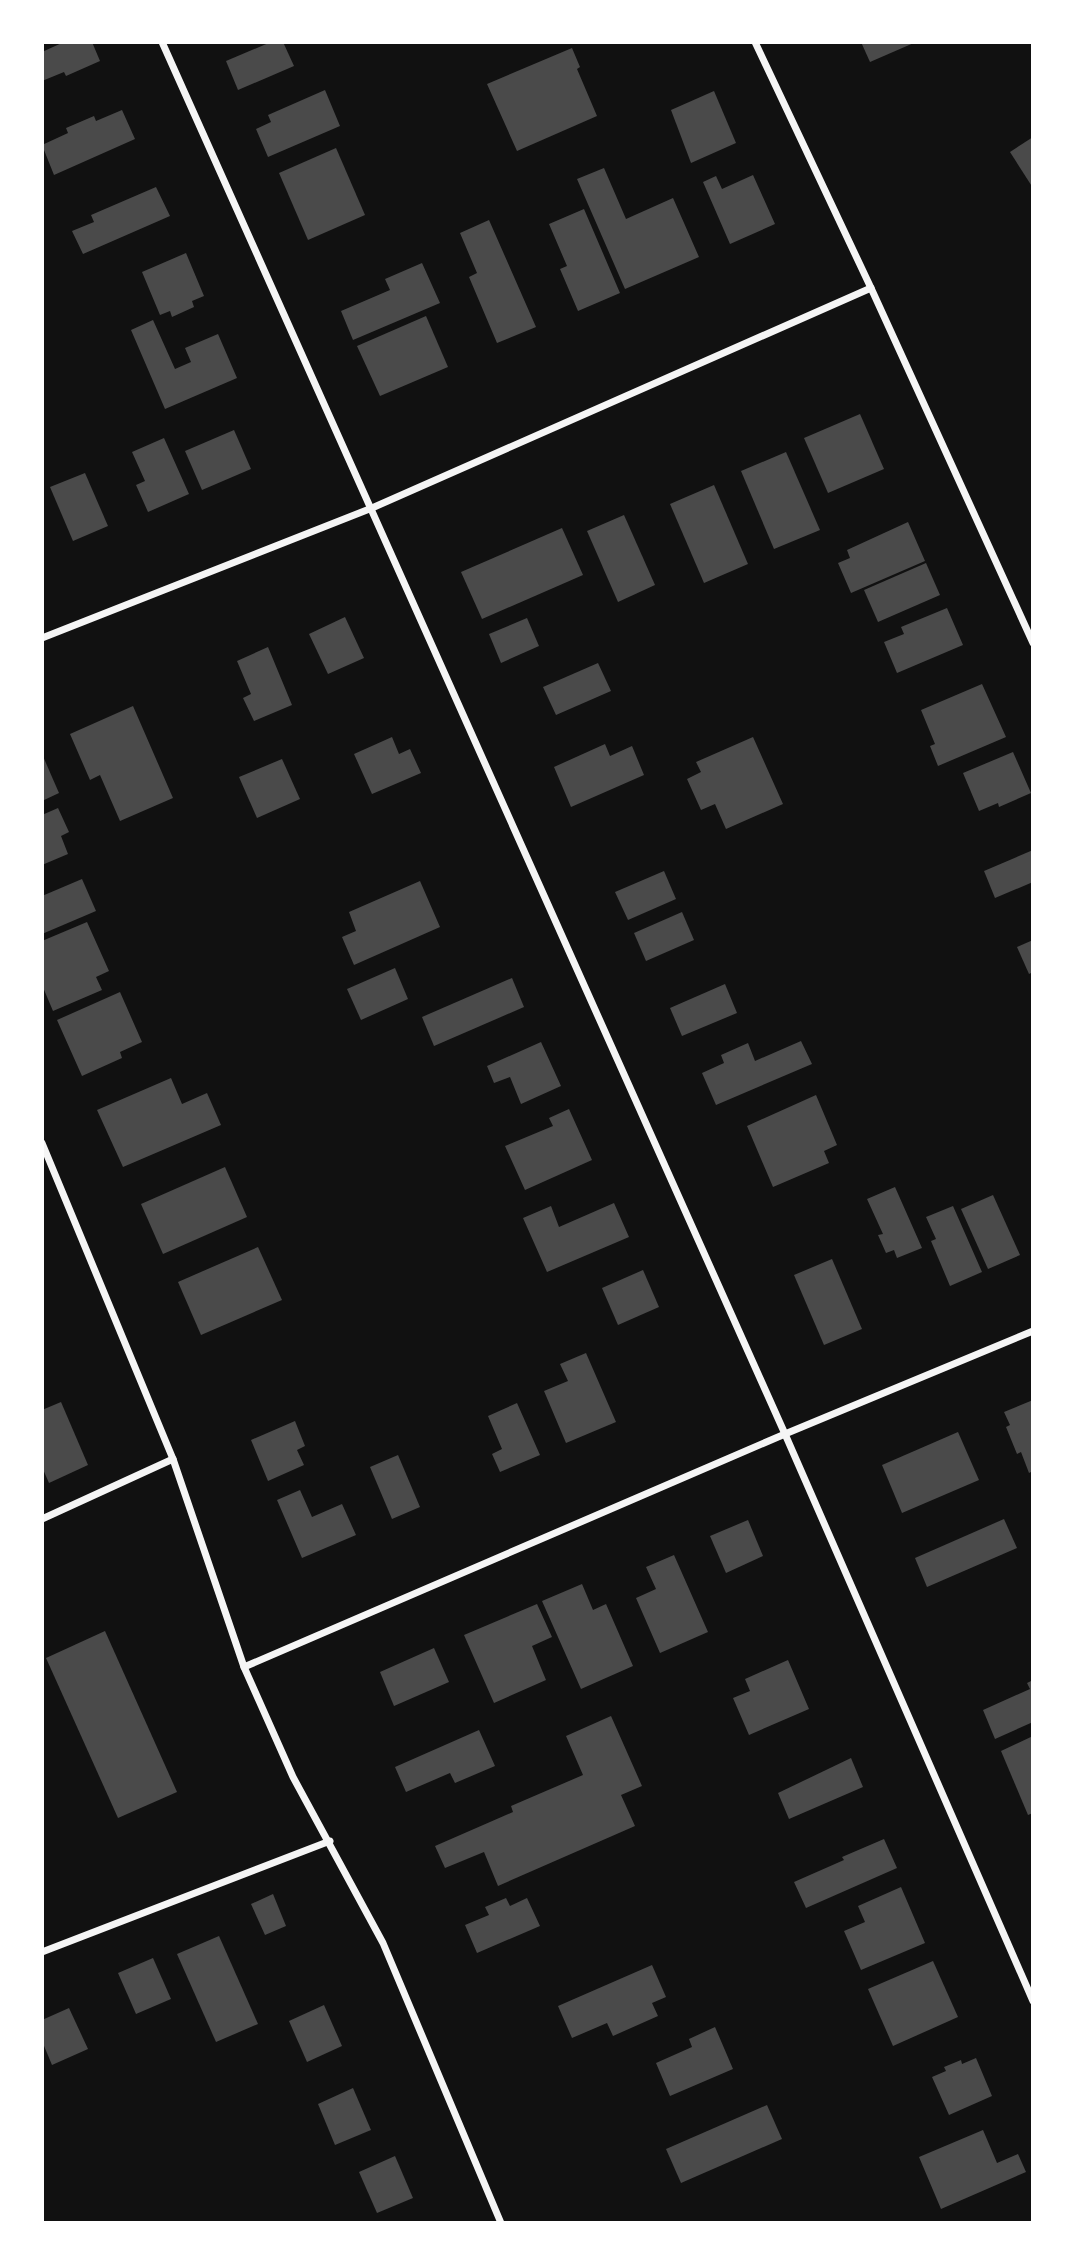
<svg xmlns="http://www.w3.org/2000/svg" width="1075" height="2265" font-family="'Playfair Display',serif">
	<rect width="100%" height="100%" fill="#111"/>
	<g fill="#4a4a4a">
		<polygon points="64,42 92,42 100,61 66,76 64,72 42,81 42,52"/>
		<polygon points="271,42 283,42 294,66 238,90 226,61"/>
		<polygon points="861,42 916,42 870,62"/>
		<polygon points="572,48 580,67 577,69 597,116 517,151 487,84"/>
		<polygon points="325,90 340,126 268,157 256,129 271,122 268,115"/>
		<polygon points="714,91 736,143 691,163 671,110"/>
		<polygon points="122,110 135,139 54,175 42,145 68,133 66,128 94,116 96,121"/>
		<polygon points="1033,137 1033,188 1010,152"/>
		<polygon points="336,148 365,215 308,240 279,173"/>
		<polygon points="604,168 626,219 673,198 699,257 625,289 577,179"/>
		<polygon points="753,175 775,224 730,244 703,182 716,176 722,189"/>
		<polygon points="156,187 170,216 83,254 72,231 94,222 91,215"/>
		<polygon points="584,209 620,293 578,311 560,269 567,266 549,224"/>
		<polygon points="489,220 536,327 497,343 469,277 477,273 460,233"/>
		<polygon points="186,253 204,296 192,301 194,307 172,317 170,311 160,315 142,272"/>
		<polygon points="422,263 440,303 353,340 341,311 390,290 385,279"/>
		<polygon points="426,316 448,367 380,396 357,346"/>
		<polygon points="153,320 175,369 191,362 185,348 218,334 237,378 165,409 131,330"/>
		<polygon points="860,414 884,469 828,493 804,438"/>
		<polygon points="234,430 251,469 202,490 185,451"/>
		<polygon points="164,438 189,494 148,512 136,485 145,481 132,452"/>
		<polygon points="786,452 820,530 774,549 741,471"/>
		<polygon points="85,473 108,526 73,541 50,487"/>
		<polygon points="714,485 748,564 704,583 670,504"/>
		<polygon points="624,515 655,585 618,602 587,531"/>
		<polygon points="908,522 925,561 851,593 838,563 850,558 847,550"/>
		<polygon points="562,528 583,575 482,619 461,572"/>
		<polygon points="926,563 940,595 878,622 864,590"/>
		<polygon points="947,608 963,645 897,673 884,642 904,634 901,627"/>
		<polygon points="345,617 364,658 328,674 309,634"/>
		<polygon points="527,618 539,646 501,663 489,634"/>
		<polygon points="268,647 292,705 254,721 243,698 251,694 237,661"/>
		<polygon points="598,663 611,691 556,715 543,687"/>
		<polygon points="982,684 1006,737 938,766 930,746 935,744 921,710"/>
		<polygon points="133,706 173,798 120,821 100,775 90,780 70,734"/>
		<polygon points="392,737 399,754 410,749 421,773 372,794 354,754"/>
		<polygon points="753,737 783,804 726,829 715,804 701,810 687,779 701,772 696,762"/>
		<polygon points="605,744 610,756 632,746 644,775 571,807 554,767"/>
		<polygon points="1013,752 1031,793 999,807 998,803 979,811 963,773"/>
		<polygon points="42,754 59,793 42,801"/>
		<polygon points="282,759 300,799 257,818 239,777"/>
		<polygon points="58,808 69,832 61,836 68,854 42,865 42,815"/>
		<polygon points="1033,850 1033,882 995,898 984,871"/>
		<polygon points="664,871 676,899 628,920 615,892"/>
		<polygon points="82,879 96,911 42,934 42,896"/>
		<polygon points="420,881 440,927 354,965 342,937 356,931 349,912"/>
		<polygon points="682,912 694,940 646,961 634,933"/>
		<polygon points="87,922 109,971 96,977 102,990 53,1011 42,985 42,941"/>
		<polygon points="1033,940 1033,972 1029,974 1017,947"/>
		<polygon points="395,968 408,999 361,1020 347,989"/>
		<polygon points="512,978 524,1007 434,1046 422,1017"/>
		<polygon points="725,984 737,1013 682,1036 670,1008"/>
		<polygon points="120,992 142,1042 120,1052 122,1058 82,1076 57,1020"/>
		<polygon points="801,1041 812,1064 716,1105 702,1073 724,1063 721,1055 748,1043 755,1061"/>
		<polygon points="541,1042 561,1086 521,1104 510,1077 494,1083 487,1066"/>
		<polygon points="171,1078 182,1104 207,1093 221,1125 123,1167 97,1110"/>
		<polygon points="816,1095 837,1145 824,1151 829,1163 773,1187 747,1126"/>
		<polygon points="569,1109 592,1160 525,1190 505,1146 553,1126 549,1118"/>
		<polygon points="225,1167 247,1217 163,1254 141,1204"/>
		<polygon points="895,1187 922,1248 897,1258 894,1250 886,1253 878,1235 883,1234 867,1199"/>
		<polygon points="993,1195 1020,1255 988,1269 961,1209"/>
		<polygon points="614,1203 629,1237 547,1272 523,1218 551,1206 559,1227"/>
		<polygon points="953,1206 982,1272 950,1286 931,1241 936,1239 926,1217"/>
		<polygon points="258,1247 282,1300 201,1335 178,1282"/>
		<polygon points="832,1259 862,1329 824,1345 794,1275"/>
		<polygon points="643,1270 659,1307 618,1325 602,1288"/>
		<polygon points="586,1353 616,1422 566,1443 544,1391 568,1381 560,1364"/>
		<polygon points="1033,1400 1033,1471 1029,1473 1021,1452 1017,1454 1006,1427 1010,1425 1004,1412"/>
		<polygon points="61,1402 88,1465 49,1483 42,1467 42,1410"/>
		<polygon points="517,1403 540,1455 500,1472 492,1454 502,1449 488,1416"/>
		<polygon points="295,1421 305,1446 297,1450 304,1465 268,1481 251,1440"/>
		<polygon points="958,1432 979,1480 902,1513 882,1465"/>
		<polygon points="398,1455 420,1507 392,1519 370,1467"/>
		<polygon points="300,1490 312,1517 342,1504 356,1535 302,1558 277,1500"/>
		<polygon points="1004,1519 1017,1548 927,1587 915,1558"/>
		<polygon points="748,1520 763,1556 726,1573 710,1536"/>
		<polygon points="674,1555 708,1632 660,1653 636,1598 656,1589 646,1567"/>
		<polygon points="582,1584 593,1610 606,1604 633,1666 581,1689 542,1601"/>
		<polygon points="537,1604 552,1637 532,1646 546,1680 494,1703 464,1635"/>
		<polygon points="105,1631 177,1792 118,1818 46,1658"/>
		<polygon points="434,1648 449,1682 394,1706 380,1672"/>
		<polygon points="788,1660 809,1709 749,1735 733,1698 750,1691 745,1679"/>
		<polygon points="1033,1680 1033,1722 995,1739 983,1710 1030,1689 1027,1683"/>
		<polygon points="611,1716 642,1786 621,1795 635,1826 498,1886 484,1852 445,1868 435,1846 513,1812 511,1806 583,1775 566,1736"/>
		<polygon points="479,1730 495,1766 455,1783 450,1773 406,1792 395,1767"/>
		<polygon points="1033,1736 1033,1813 1028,1815 1001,1751"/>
		<polygon points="851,1758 863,1787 789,1819 778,1793"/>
		<polygon points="884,1839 897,1868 806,1908 794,1882 844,1860 842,1857"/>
		<polygon points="901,1887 925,1943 861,1970 844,1931 865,1922 858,1906"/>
		<polygon points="273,1894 286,1926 265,1935 251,1904"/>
		<polygon points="506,1898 510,1906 527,1898 540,1926 477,1953 465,1925 489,1915 485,1907"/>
		<polygon points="219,1936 258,2024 216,2042 177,1954"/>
		<polygon points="153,1958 171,1999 136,2014 118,1973"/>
		<polygon points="933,1961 958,2017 893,2046 868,1989"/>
		<polygon points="652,1965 666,1997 652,2003 658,2016 613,2036 607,2023 572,2038 558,2006"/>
		<polygon points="324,2005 342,2046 307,2062 289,2021"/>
		<polygon points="69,2008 88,2049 52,2065 42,2041 42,2020"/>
		<polygon points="715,2027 733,2069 670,2096 656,2063 692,2047 689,2039"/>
		<polygon points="976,2058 992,2096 949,2115 932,2077 946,2071 944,2067 961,2060 962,2064"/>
		<polygon points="353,2088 371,2130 335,2145 318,2104"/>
		<polygon points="767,2105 782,2139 681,2183 666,2149"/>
		<polygon points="983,2130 997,2163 1018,2154 1026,2172 941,2209 919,2157"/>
		<polygon points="395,2156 413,2198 377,2213 359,2172"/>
	</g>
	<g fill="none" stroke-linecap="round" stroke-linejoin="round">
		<g stroke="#f5f5f5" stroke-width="7">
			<polyline points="162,42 785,1434 1033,2001"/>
			<polyline points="755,42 871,288 1033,643"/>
			<polyline points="42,638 372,508 871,288"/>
			<polyline points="42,1143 173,1459 244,1667 293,1777 383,1943 501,2223"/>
			<polyline points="42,1519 173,1459"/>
			<polyline points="244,1667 785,1434 1033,1331"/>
			<polyline points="42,1952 330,1841"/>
		</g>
	</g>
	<rect width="1075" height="2265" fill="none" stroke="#ffffff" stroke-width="88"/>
</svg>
